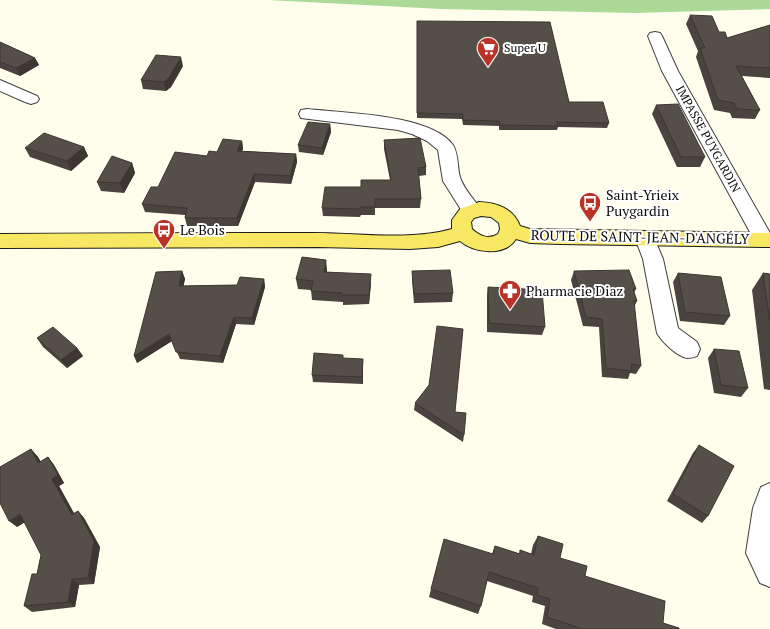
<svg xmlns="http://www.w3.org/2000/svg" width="770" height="629" font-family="'PT Serif',serif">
	<rect width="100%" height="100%" fill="#fffeec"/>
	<polygon fill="#abd996" points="268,0 770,0 770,9 635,13 442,9"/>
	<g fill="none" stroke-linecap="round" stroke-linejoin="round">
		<g stroke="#3f3f3f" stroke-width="2">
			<g id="minor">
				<polygon points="655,32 660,33 662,36 678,71 770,233 770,245 764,247 757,245 662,71 648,36 650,33"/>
				<polygon points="0,80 37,96 39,99 37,102 31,104 25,102 0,91"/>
				<path d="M307,109C342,113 431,114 453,145C459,155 457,167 460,177C464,190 475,200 482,211L479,216L472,218L465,216L443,181L438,150L427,141L412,134L398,130L301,118L299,114L301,110Z"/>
				<path d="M645,231L652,233L663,259L678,328L697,342L700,349L697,356C694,357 691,358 687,358C677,356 662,342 657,333L643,259L635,238L638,233Z"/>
				<polygon points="770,483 770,587 760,583 746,553 753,508 761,487"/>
			</g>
		</g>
		<g stroke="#1d1d1d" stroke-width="2">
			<path id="major" d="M479,202C497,203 513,208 520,226L530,229L770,233V247L559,244L530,243L516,239C505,257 474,253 460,241L438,247L410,249L317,247L0,248V234C104,233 209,233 313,233C358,233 409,241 452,229V220L460,209ZM481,216L491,217L499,223L500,229L498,234C488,240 480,236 472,229L471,222L474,218Z"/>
		</g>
		<use href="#minor" fill="#fff" fill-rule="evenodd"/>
		<use href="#major" fill="#f7e763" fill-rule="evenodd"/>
	</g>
	<g fill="#49443f">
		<polygon points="690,15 719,32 727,38 770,25 770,78 742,76 760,110 755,119 732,118 730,113 714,110 696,57 698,51 686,24"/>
		<polygon points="417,21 609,123 607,128 558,127 557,130 499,130 499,126 463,125 462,119 417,118"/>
		<polygon points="0,42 35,58 39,65 20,76 0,68"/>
		<polygon points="183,66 171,87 166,91 143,89 141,80"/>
		<polygon points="656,105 705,157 700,167 677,167 652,114"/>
		<polygon points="330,124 331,132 323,155 299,152 298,145"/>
		<polygon points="384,140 426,167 426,175 419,176 421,199 420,208 375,208 375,215 361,215 360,217 323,216 322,208 390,180 384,149"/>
		<polygon points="242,141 243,149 242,151 296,154 297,162 291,184 255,182 238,226 187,226 185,218 185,215 145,212 142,204 158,187 207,156"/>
		<polygon points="84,147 88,156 71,171 30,157 25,148"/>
		<polygon points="132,163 135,173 124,193 101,191 97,182"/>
		<polygon points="327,269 327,272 371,283 369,304 343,305 343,302 312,300 311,290 298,289 296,279"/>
		<polygon points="182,271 185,279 183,286 237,285 264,279 265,287 254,325 236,324 223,363 180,359 172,341 137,363"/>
		<polygon points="412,271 453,293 452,302 414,303 412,280"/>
		<polygon points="574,271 636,289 634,293 637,301 634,307 641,366 636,374 630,373 628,379 602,377 599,327 583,326 571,280"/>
		<polygon points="678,273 730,316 724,325 680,321 673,282"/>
		<polygon points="763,273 770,274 770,390 764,389 752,290"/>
		<polygon points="488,287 545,327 542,335 487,332 487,295"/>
		<polygon points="37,338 77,348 83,356 67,368 43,347"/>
		<polygon points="714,349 748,388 741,397 714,393 708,358"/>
		<polygon points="343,358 363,366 363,384 313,382 312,375"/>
		<polygon points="415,403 455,412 464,435 463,442 414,410"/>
		<polygon points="699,445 708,516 702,523 667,501 693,453"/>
		<polygon points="31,449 38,457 41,462 48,457 54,465 64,483 59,486 74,513 78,511 84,518 100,547 94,584 79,585 75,607 32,612 24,606 37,574 41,555 25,522 17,527"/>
		<polygon points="538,536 560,558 585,576 663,623 679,629 556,629 542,624 545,606 532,602 533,596 487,581 481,606 478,614 429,597 431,589 492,554 495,546 519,554 520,550 531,554 533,545"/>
	</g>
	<g fill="#3c3733">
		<polygon points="181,57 183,66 171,87 166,91 164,82"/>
		<polygon points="35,58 39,65 20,76 16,68"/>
		<polygon points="330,124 331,132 323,155 322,148"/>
		<polygon points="242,141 243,149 239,158 237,151"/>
		<polygon points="84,147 88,156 71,171 67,161"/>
		<polygon points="296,154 297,162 291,184 290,176"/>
		<polygon points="132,163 135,173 124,193 120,183"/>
		<polygon points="254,174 255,182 238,226 237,218"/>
		<polygon points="326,260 327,269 325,281 324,272"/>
		<polygon points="182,271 185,279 182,294 179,286"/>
		<polygon points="371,274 371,283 369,304 369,295"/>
		<polygon points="264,279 265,287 254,325 252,318"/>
		<polygon points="234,317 236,324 223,363 220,356"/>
		<polygon points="169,334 172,341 137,363 134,356"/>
		<polygon points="77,348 83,356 67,368 61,360"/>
		<polygon points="363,359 363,384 362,377"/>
		<polygon points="31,449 38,457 45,470 38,463"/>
		<polygon points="48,457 54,465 64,483 59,486 78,521 72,515 52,479"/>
		<polygon points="78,511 84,518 100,547 94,584 88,578"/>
		<polygon points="20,514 28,520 17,527 9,521"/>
		<polygon points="72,579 79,585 75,607 68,602"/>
	</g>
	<g fill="#554f49" stroke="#3c3733">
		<polygon points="690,15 712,16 719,32 725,32 727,38 770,25 770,68 736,66 760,110 737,109 734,103 718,100 700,48 705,48"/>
		<polygon points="417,21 550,22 569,102 603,102 609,123 557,122 558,126 500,125 499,121 463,120 463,114 417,113"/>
		<polygon points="0,42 35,58 16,68 0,62"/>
		<polygon points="156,55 181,57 169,78 164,82 141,80"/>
		<polygon points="678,104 705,157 681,157 656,105"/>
		<polygon points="308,122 330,124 322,148 298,145"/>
		<polygon points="44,133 84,147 67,161 25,148"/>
		<polygon points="420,138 426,167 418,168 421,199 375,199 375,207 360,207 360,209 322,208 325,187 361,187 361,180 391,180 384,140"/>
		<polygon points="223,139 242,141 237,151 296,154 290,176 254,174 237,218 185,218 187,208 142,204 151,187 158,187 175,152 207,156 209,151 217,152"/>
		<polygon points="112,156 132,163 120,183 97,182"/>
		<polygon points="302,257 326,260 324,272 371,274 369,295 342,295 342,293 311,291 313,281 296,279"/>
		<polygon points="450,270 453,293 414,294 412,271"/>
		<polygon points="629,270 636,289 633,289 637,301 634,301 641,366 631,364 632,371 606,368 602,319 586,317 574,271"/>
		<polygon points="182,271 179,286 237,285 240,277 264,279 252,318 234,317 220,356 176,352 169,334 134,356 156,272"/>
		<polygon points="678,273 721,277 730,316 685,312"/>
		<polygon points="763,273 770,274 770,323"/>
		<polygon points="488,287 542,290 545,327 489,323"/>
		<polygon points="437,326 463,329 455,412 466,413 464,435 415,403 429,385"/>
		<polygon points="53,327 77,348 61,360 37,338"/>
		<polygon points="714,349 739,351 748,388 721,385"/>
		<polygon points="314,353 343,355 343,358 363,359 362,377 312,375"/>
		<polygon points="699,445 734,466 708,516 673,494"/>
		<polygon points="31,449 38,463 48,457 58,475 52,479 72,515 78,511 94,541 88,578 72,579 68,602 24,606 32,574 37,574 41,555 20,514 9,521 0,503 0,467"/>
		<polygon points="538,536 563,544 560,558 587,566 585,576 665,601 663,623 679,628 679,629 583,629 547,617 550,599 537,595 538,588 489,572 481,606 431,589 444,539 493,554 495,546 520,554 520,550 534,555"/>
	</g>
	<defs>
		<g id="supermarket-pin" transform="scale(1.15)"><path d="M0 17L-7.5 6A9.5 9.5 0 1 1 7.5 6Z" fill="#bb3226" stroke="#fff"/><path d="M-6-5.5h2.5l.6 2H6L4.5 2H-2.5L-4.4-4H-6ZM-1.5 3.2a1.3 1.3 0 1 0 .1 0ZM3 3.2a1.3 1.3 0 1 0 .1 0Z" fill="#fff"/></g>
		<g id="bus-pin" transform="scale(1.15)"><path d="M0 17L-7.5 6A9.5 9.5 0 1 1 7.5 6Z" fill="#bb3226" stroke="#fff"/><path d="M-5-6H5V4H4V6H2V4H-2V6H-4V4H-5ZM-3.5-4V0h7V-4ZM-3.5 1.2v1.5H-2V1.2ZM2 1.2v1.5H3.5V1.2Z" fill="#fff"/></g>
		<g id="pharmacy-pin" transform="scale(1.15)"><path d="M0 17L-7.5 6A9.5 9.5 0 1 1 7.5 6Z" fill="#bb3226" stroke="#fff"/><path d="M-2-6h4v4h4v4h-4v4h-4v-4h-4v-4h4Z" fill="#fff"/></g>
	</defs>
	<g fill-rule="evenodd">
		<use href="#supermarket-pin" x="488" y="48"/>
		<use href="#bus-pin" x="590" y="203"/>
		<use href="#bus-pin" x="164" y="230"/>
		<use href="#pharmacy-pin" x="510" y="291"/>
	</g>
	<g text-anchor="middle" stroke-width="4" stroke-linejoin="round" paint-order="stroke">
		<g font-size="12" fill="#0c0c0c" stroke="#fff" text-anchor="start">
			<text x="504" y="52">Super U</text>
		</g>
		<g font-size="12" fill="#0c0c0c" stroke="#fff">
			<text transform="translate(708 139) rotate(61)" y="4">IMPASSE PUYGARDIN</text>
		</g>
		<g font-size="14" fill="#0c0c0c" stroke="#fff" text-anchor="start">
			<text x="606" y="200">Saint-Yrieix<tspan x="606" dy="16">Puygardin</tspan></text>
			<text x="180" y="235">Le Bois</text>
			<text x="526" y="296">Pharmacie Diaz</text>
		</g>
		<g font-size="14" fill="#0c0c0c" stroke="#fff">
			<text transform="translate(640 237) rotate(1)" y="5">ROUTE DE SAINT-JEAN-D'ANGÉLY</text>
		</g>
	</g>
</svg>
